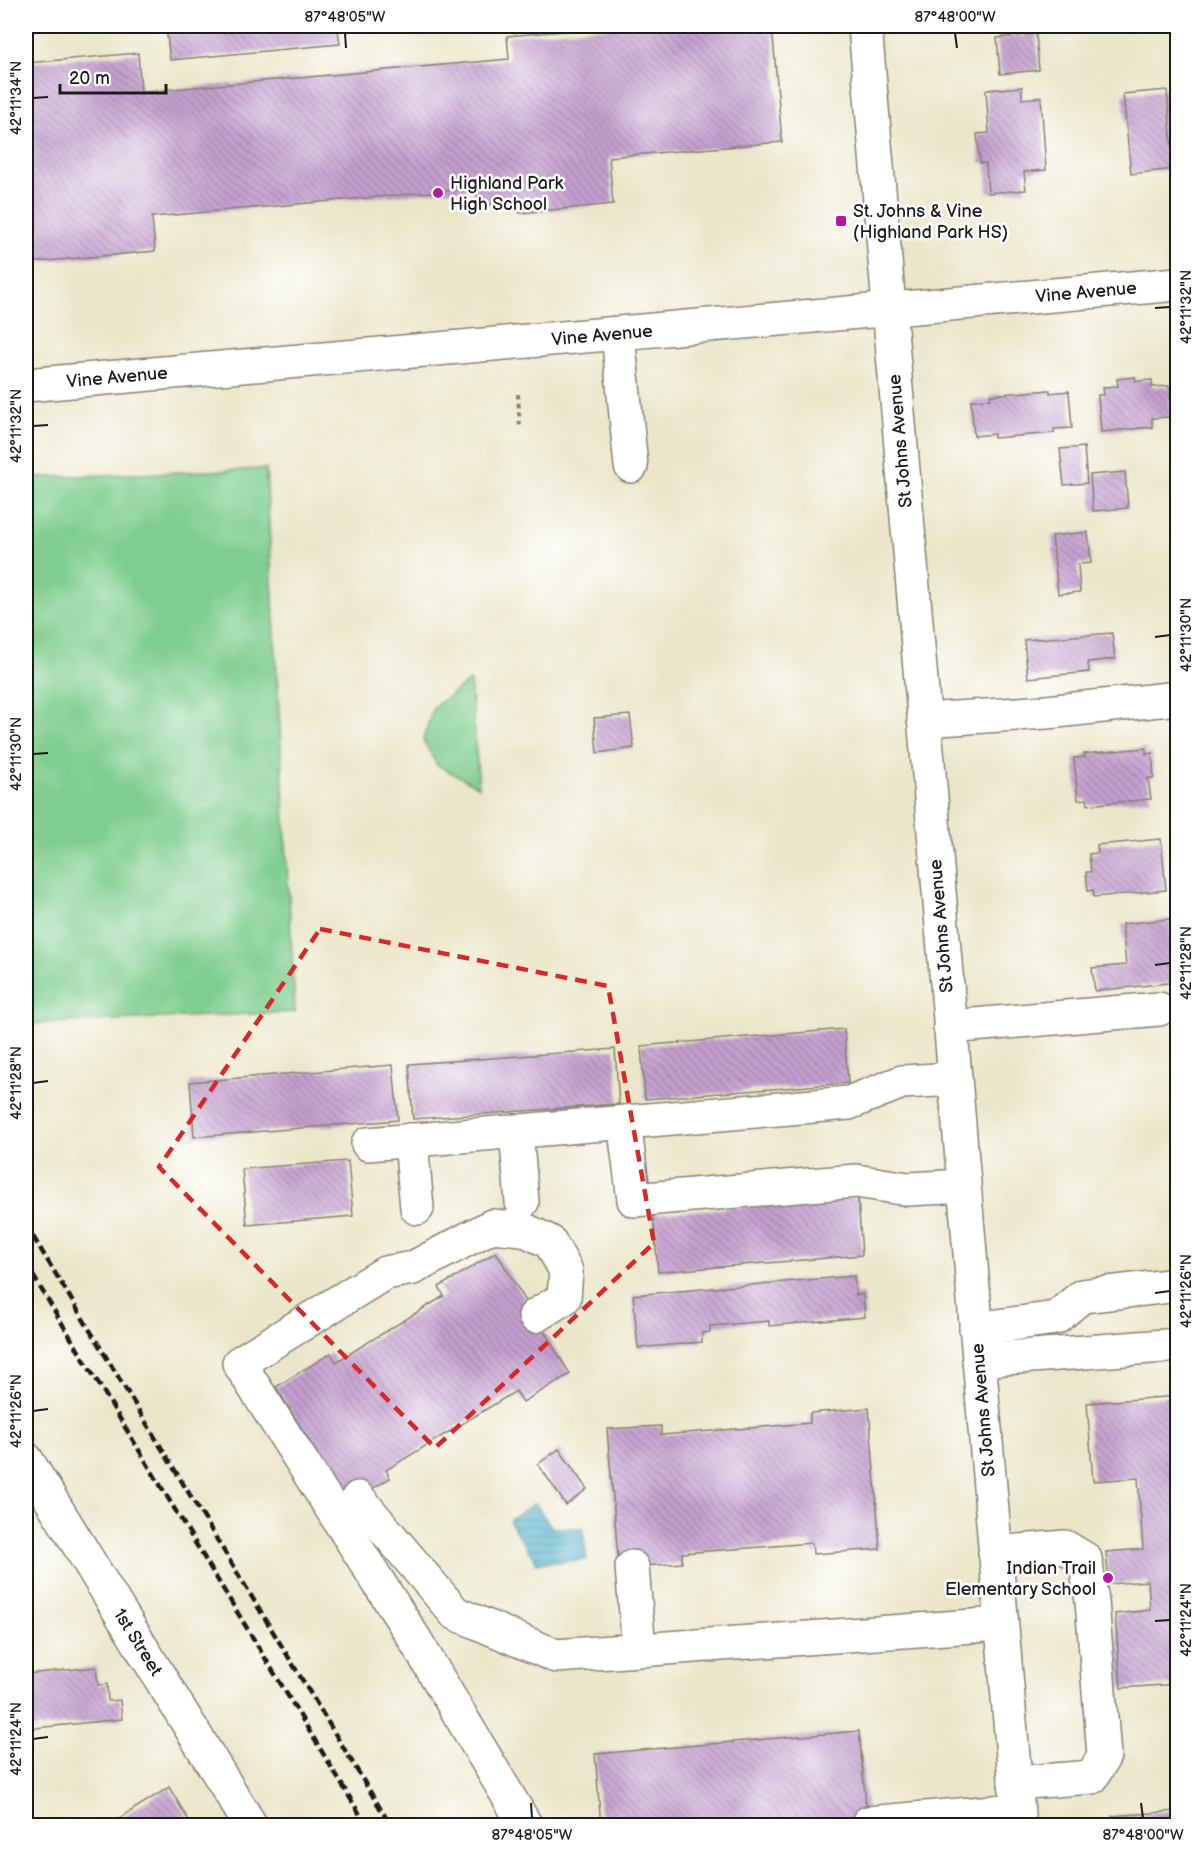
<svg xmlns="http://www.w3.org/2000/svg" width="1203" height="1851" font-family="'Balsamiq Sans',sans-serif">
	<defs>
		<pattern id="water-rules" width="6" height="5" patternUnits="userSpaceOnUse" patternTransform="scale(1.5)"><rect width="6" height="5" fill="#47acc7"/><path d="M0 2.5h6" fill="none" stroke="#3a8ba1"/></pattern>
		<pattern id="building-back-hatch" width="6" height="6" patternUnits="userSpaceOnUse" patternTransform="scale(1.5)"><rect width="6" height="6" fill="#c49fcf"/><path d="M-1 5l2 2M0 0l6 6M5-1l2 2" fill="none" stroke="#9e81a7"/></pattern>
	</defs>
	<rect width="100%" height="100%" fill="#fff"/>
	<filter id="ink" filterUnits="userSpaceOnUse"><feTurbulence type="fractalNoise" baseFrequency=".0167" numOctaves="2"/><feDisplacementMap in="SourceGraphic" scale="12" xChannelSelector="R" yChannelSelector="G"/><feConvolveMatrix kernelMatrix="1 2 1 2 8 2 1 2 1" color-interpolation-filters="sRGB"/></filter>
	<filter id="wash" filterUnits="userSpaceOnUse"><feTurbulence type="fractalNoise" baseFrequency=".008" numOctaves="4" result="noise"/><feDisplacementMap in="SourceGraphic" scale="24" xChannelSelector="R" yChannelSelector="G"/><feGaussianBlur stdDeviation="1.35" result="paint"/><feColorMatrix in="noise" values="0 0 0 0 0 0 0 0 0 0 0 0 0 0 0 0 0 1.4 0 .05"/><feComposite in="paint" operator="in"/></filter>
	<g filter="url(#wash)">
		<rect width="100%" height="100%" fill="#ebe6c9"/>
		<g fill="#7fce8e" stroke="#4e7555" stroke-width="1.5">
			<polygon points="266,469 295,1012 26,1024 26,478"/>
			<polygon points="470,681 479,787 437,765 423,740 434,707"/>
		</g>
		<polygon fill="url(#water-rules)" stroke="#326472" stroke-width="1.5" points="535,1503 552,1528 583,1528 587,1560 537,1563 509,1521"/>
		<g id="blocks">
			<g fill="url(#building-back-hatch)">
				<polygon points="166,26 367,26 367,27 338,30 340,44 170,60"/>
				<polygon points="621,26 772,26 782,142 609,157 613,204 520,213 519,202 478,206 476,188 152,217 155,251 26,263 26,63 138,53 141,92 509,59 507,36"/>
				<polygon points="1036,34 1039,70 1000,74 997,38"/>
				<polygon points="1022,87 1022,99 1041,97 1046,170 1024,172 1026,190 988,193 986,163 980,163 977,134 989,133 986,90"/>
				<polygon points="1167,90 1174,169 1131,174 1123,94"/>
				<polygon points="1135,377 1136,381 1152,380 1152,387 1169,386 1171,417 1152,418 1152,427 1101,432 1098,395 1104,395 1103,387 1118,386 1117,379"/>
				<polygon points="1050,390 1050,393 1069,391 1072,428 1054,429 1054,433 994,438 994,434 974,436 971,400 991,399 990,395"/>
				<polygon points="1084,447 1087,483 1064,485 1060,449"/>
				<polygon points="1125,472 1128,508 1093,511 1090,475"/>
				<polygon points="1088,532 1091,563 1078,564 1080,592 1058,594 1052,536"/>
				<polygon points="1112,633 1115,659 1088,662 1089,672 1028,678 1024,640"/>
				<polygon points="1172,633 1178,633 1178,672 1176,673"/>
				<polygon points="630,715 634,748 597,753 594,718"/>
				<polygon points="1146,748 1146,754 1152,753 1154,778 1148,778 1151,799 1088,805 1087,799 1078,800 1074,758 1085,757 1084,754"/>
				<polygon points="1161,839 1166,890 1094,897 1093,890 1088,891 1086,872 1091,872 1089,854 1098,853 1097,845"/>
				<polygon points="1170,919 1177,982 1095,991 1092,968 1126,965 1122,924"/>
				<polygon points="844,1029 848,1083 645,1099 641,1046"/>
				<polygon points="615,1049 619,1104 413,1119 409,1064"/>
				<polygon points="393,1065 398,1120 194,1137 190,1082"/>
				<polygon points="348,1161 353,1216 247,1225 242,1169"/>
				<polygon points="858,1197 862,1255 658,1272 653,1214"/>
				<polygon points="496,1252 570,1374 523,1402 516,1391 386,1470 390,1478 348,1504 276,1387 331,1353 336,1362 444,1296 439,1287"/>
				<polygon points="854,1276 856,1295 863,1294 865,1317 769,1326 769,1321 710,1326 710,1332 702,1333 702,1342 638,1348 633,1295"/>
				<polygon points="1178,1396 1178,1684 1121,1688 1115,1614 1150,1610 1148,1581 1109,1584 1106,1552 1143,1549 1138,1478 1093,1481 1087,1403"/>
				<polygon points="869,1408 880,1549 813,1554 812,1543 682,1553 682,1563 619,1568 607,1429 661,1426 661,1435 810,1423 810,1413"/>
				<polygon points="559,1449 587,1489 566,1505 538,1464"/>
				<polygon points="96,1667 98,1685 107,1684 108,1701 120,1700 122,1719 26,1729 26,1674"/>
				<polygon points="859,1731 868,1826 601,1826 595,1754"/>
				<polygon points="169,1787 192,1826 107,1826"/>
				<polygon points="1178,1811 1178,1826 1113,1826 1112,1816"/>
			</g>
		</g>
	</g>
	<g filter="url(#ink)">
		<use href="#blocks" fill-opacity="0" stroke="#848172" stroke-width="1.5"/>
		<g fill="none" stroke-linecap="round" stroke-linejoin="round">
			<g stroke="#848172" stroke-width="36">
				<g id="minor">
					<polyline points="865,26 1019,1826"/>
					<polyline points="618,334 631,466"/>
					<polyline points="26,385 1178,284"/>
					<polyline points="924,720 1047,712 1178,698"/>
					<polyline points="950,1027 1159,1009"/>
					<polyline points="624,1122 634,1200 856,1181 908,1189 964,1186"/>
					<polyline points="516,1131 522,1202"/>
					<polyline points="411,1140 417,1208"/>
					<polyline points="368,1144 849,1103 902,1082 955,1079"/>
					<polyline points="976,1329 1056,1318 1082,1296 1178,1285"/>
					<polyline points="979,1360 1178,1345"/>
					<polyline points="26,1459 251,1826"/>
					<polyline points="358,1498 455,1613 556,1656 1001,1624"/>
					<polyline points="995,1553 1065,1547 1085,1559 1092,1601 1104,1756 1092,1777 1015,1783"/>
					<polyline points="632,1567 639,1649"/>
					<polyline points="868,1823 1017,1810"/>
					<polyline points="526,1826 414,1638 239,1363 385,1273 413,1268 492,1226 523,1229 550,1242 566,1271 564,1298 535,1316"/>
				</g>
			</g>
			<polyline stroke="#848172" stroke-width="4" stroke-dasharray="4.5 4.5" stroke-linecap="butt" points="518,394 520,428"/>
			<use href="#minor" stroke="#fff" stroke-width="33"/>
			<g stroke="#1c1c1c" stroke-width="4.5" stroke-dasharray="9 4.5" stroke-linecap="butt">
				<polyline points="26,1225 391,1826"/>
				<polyline points="26,1264 367,1826"/>
			</g>
		</g>
	</g>
	<path fill="none" stroke="#d62828" stroke-width="4.5" stroke-dasharray="12 8" stroke-linejoin="round" d="M320,929L608,986L654,1243L435,1448L159,1167Z"/>
	<path fill="none" stroke="#1c1c1c" stroke-width="2" d="M345,33L346,48M955,33L957,48M33,98L48,97M1155,308L1170,307M33,426L48,425M1155,637L1170,635M33,754L48,753M1155,965L1170,963M33,1083L48,1081M1155,1293L1170,1291M33,1411L48,1409M1155,1621L1170,1620M33,1739L48,1737M531,1803L532,1818M1141,1803L1143,1818"/>
	<g fill="#b5179e" stroke="#fff" stroke-width="2">
		<circle cx="438" cy="193" r="6"/>
		<rect x="835" y="215" width="12" height="12" rx="3"/>
		<circle cx="1108" cy="1578" r="6"/>
	</g>
	<g text-anchor="middle" stroke-width="5" stroke-linejoin="round" paint-order="stroke">
		<g font-size="18" fill="#1c1c1c" stroke="#fff" text-anchor="start">
			<text x="450" y="189">Highland Park<tspan x="450" dy="21">High School</tspan></text>
			<text x="853" y="217">St. Johns &amp; Vine<tspan x="853" dy="21">(Highland Park HS)</tspan></text>
			<text x="1096" y="1574" text-anchor="end">Indian Trail<tspan x="1096" dy="21">Elementary School</tspan></text>
		</g>
		<g font-size="18" fill="#1c1c1c" stroke="#fff">
			<text transform="translate(1086 292) rotate(-5)" y="6">Vine Avenue</text>
			<text transform="translate(602 335) rotate(-5)" y="6">Vine Avenue</text>
			<text transform="translate(117 377) rotate(-5)" y="6">Vine Avenue</text>
			<text transform="translate(900 441) rotate(-95)" y="6">St Johns Avenue</text>
			<text transform="translate(941 926) rotate(-95)" y="6">St Johns Avenue</text>
			<text transform="translate(983 1410) rotate(-95)" y="6">St Johns Avenue</text>
			<text transform="translate(138 1642) rotate(58)" y="6">1st Street</text>
		</g>
	</g>
	<rect width="1203" height="1851" fill="none" stroke="#fff" stroke-width="66"/>
	<path d="M60 84v9h106v-9" fill="none" stroke="#1c1c1c" stroke-width="3"/>
	<text x="69" y="84" font-size="18" fill="#1c1c1c" stroke="#ffffff" stroke-width="4.5" paint-order="stroke">20 m</text>
	<rect x="33" y="33" width="1137" height="1785" fill="none" stroke="#1c1c1c" stroke-width="2"/>
	<g font-size="15" text-anchor="middle" fill="#1c1c1c">
		<text x="345" y="22">87°48'05"W</text>
		<text x="955" y="22">87°48'00"W</text>
		<text transform="translate(16 98) rotate(-90)" y="5">42°11'34"N</text>
		<text transform="translate(1186 307) rotate(-90)" y="5">42°11'32"N</text>
		<text transform="translate(16 426) rotate(-90)" y="5">42°11'32"N</text>
		<text transform="translate(1186 635) rotate(-90)" y="5">42°11'30"N</text>
		<text transform="translate(16 754) rotate(-90)" y="5">42°11'30"N</text>
		<text transform="translate(1186 963) rotate(-90)" y="5">42°11'28"N</text>
		<text transform="translate(16 1083) rotate(-90)" y="5">42°11'28"N</text>
		<text transform="translate(1186 1291) rotate(-90)" y="5">42°11'26"N</text>
		<text transform="translate(16 1411) rotate(-90)" y="5">42°11'26"N</text>
		<text transform="translate(1186 1620) rotate(-90)" y="5">42°11'24"N</text>
		<text transform="translate(16 1739) rotate(-90)" y="5">42°11'24"N</text>
		<text x="532" y="1840">87°48'05"W</text>
		<text x="1143" y="1840">87°48'00"W</text>
	</g>
</svg>
